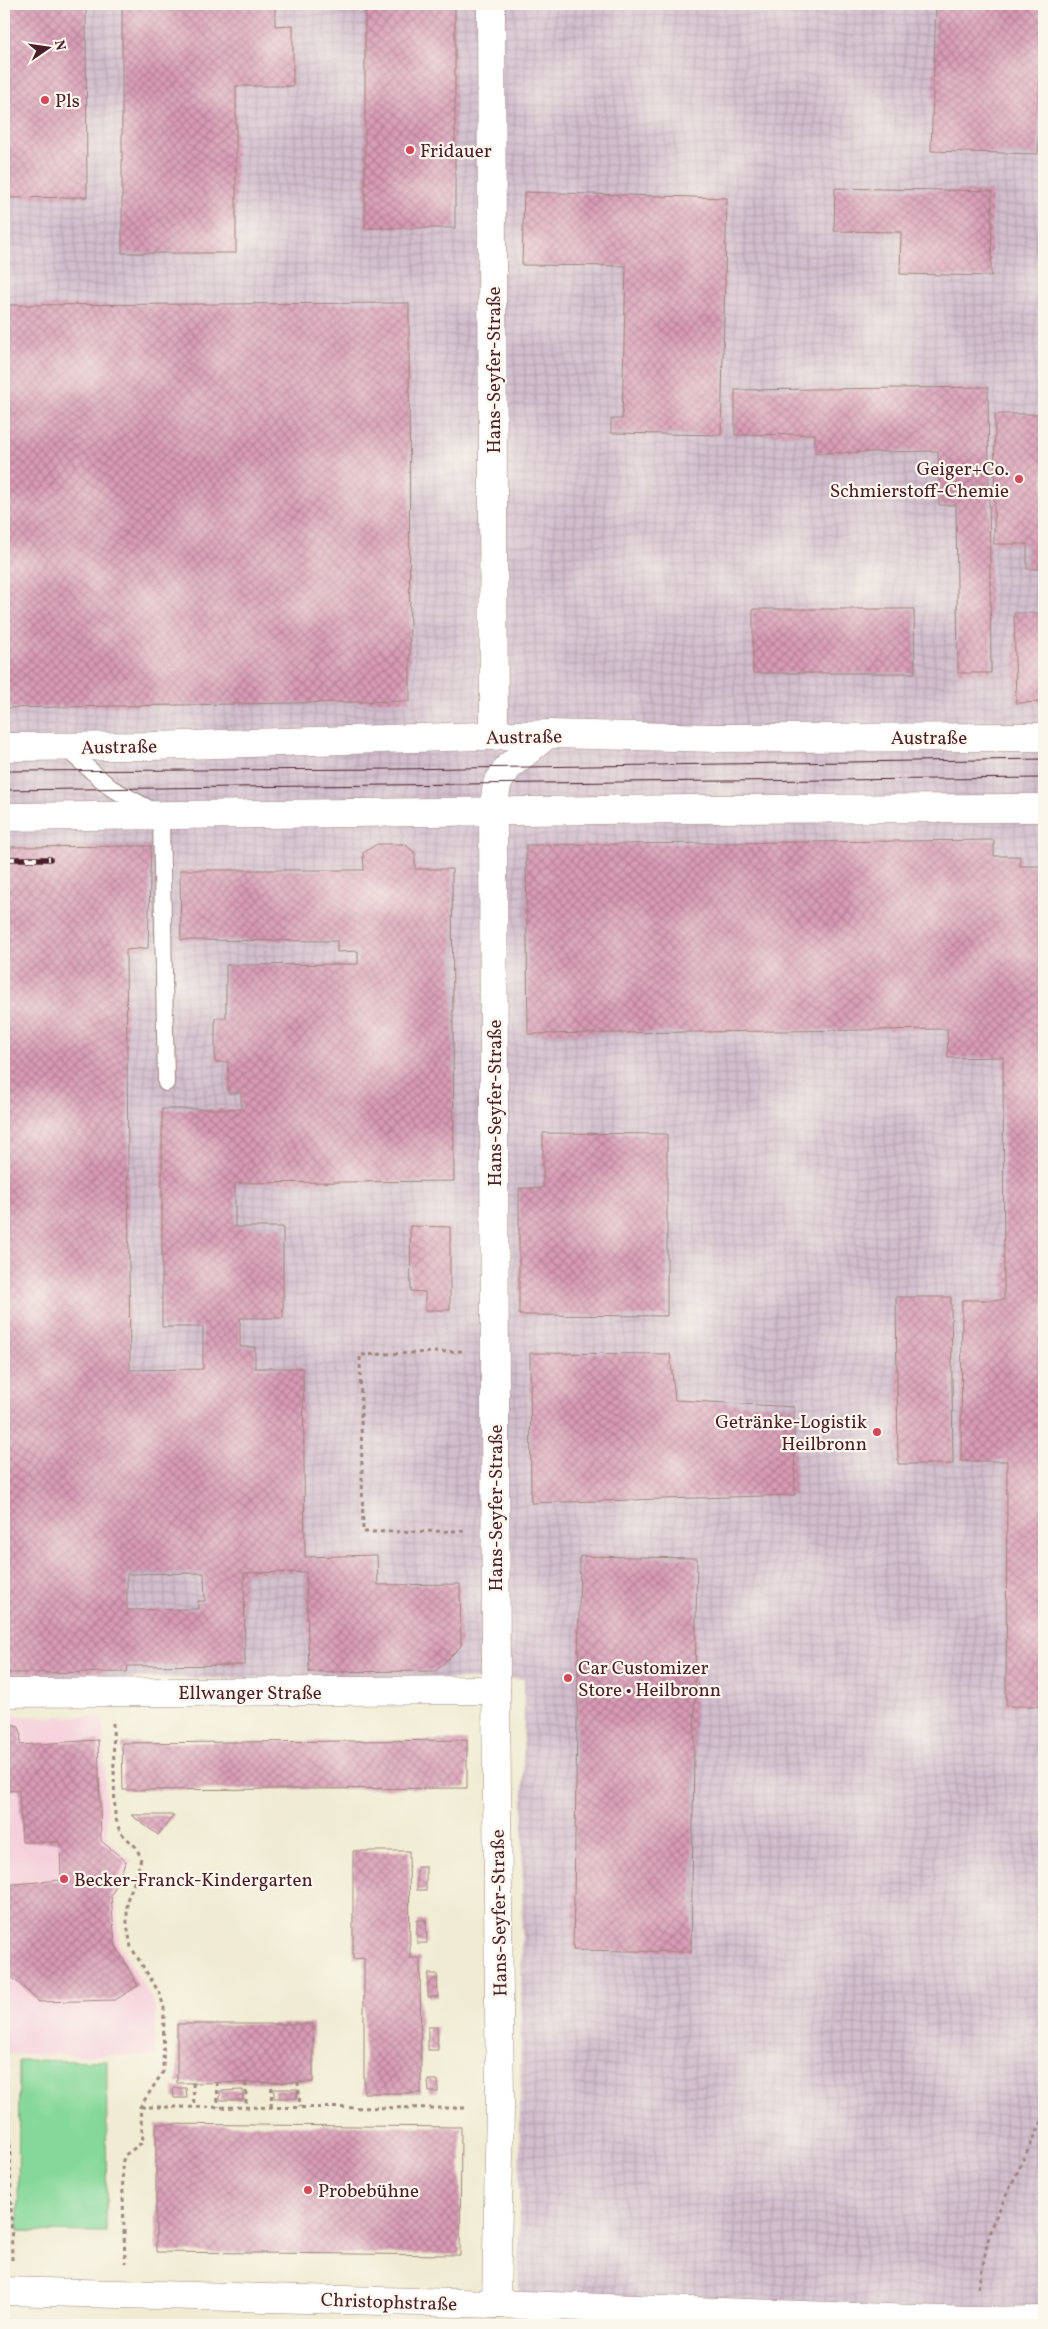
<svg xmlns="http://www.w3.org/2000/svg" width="1048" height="2329" font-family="Vollkorn,serif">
	<defs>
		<pattern id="industrial-grid" width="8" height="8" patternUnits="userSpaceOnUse" patternTransform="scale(1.25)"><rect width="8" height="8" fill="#d1bdcc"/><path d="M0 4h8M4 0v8" fill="none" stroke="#b5a2af"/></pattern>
		<pattern id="building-cross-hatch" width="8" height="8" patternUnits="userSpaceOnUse" patternTransform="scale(1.25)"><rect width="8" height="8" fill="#d89bb5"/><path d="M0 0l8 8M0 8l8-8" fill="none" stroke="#b17e93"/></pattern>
	</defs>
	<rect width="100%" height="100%" fill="#fbf7ec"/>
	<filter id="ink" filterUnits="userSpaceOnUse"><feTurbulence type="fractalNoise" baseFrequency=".02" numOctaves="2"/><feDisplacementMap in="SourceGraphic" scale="10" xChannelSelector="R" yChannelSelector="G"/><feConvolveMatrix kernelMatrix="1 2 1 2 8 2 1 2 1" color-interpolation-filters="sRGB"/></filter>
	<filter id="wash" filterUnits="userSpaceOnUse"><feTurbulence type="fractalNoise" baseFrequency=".0096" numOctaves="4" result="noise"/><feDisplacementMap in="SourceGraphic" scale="20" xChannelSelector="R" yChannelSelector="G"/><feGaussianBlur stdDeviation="1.12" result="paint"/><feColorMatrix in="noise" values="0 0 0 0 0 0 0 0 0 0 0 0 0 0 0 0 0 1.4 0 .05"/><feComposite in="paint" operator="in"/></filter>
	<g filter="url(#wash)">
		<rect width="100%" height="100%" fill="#f0ebd2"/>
		<polygon fill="#f5cfdb" points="4,1716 102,1717 108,1840 133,1862 116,1896 119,1943 156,2007 155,2056 4,2054"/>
		<polygon fill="url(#industrial-grid)" points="4,4 1044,4 1044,2325 518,2325 524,1679 4,1678"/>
		<polygon fill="#85d899" stroke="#687c62" points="19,2060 107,2061 106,2232 18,2231"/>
		<g id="blocks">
			<g fill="url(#building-cross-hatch)" fill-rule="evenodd">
				<polygon points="4,4 86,4 87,197 4,198"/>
				<polygon points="122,4 275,4 275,26 293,25 293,86 236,86 236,253 122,253"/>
				<rect x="365" y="4" width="90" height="224"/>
				<polygon points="936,4 1042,4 1038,154 931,151"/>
				<polygon points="835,188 992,191 991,276 900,274 901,232 834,231"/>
				<polygon points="524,192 727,198 721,435 611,433 611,419 622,419 626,266 522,265"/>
				<polygon points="409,303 410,701 4,708 4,305"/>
				<polygon points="988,387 991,673 958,673 956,505 939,505 938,451 815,453 815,434 735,435 735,390"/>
				<polygon points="995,414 1044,414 1044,569 1027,569 1027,544 994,544"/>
				<polygon points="753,609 914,609 915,673 753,673"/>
				<polygon points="1014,613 1044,613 1044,702 1016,703"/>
				<polygon points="994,840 994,856 1020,856 1020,866 1044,866 1044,1706 1006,1706 1007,1461 961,1461 962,1300 1004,1300 1003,1057 948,1058 947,1029 528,1034 526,845"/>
				<path d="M377,844H405L415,853V869H452L454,1181L235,1183V1227H283V1318H240V1347H255V1368H303L305,1557L377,1555L378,1585L460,1584L461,1646L436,1671L309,1672L306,1572L244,1573L245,1665L128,1666L127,1672L4,1673V847L151,846L148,948L126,950L130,1370L203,1369V1327H162V1109H241V1093H228V1062H215V1018H226V965L358,964V951L337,952V941L181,940L180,870H364L363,853ZM204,1573L205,1601H198V1609L127,1610V1574Z"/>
				<polygon points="543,1133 667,1134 667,1316 519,1315 519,1188 543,1188"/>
				<polygon points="410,1226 450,1227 450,1310 425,1310 425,1292 411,1291"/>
				<polygon points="896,1297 951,1297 953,1464 898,1464"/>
				<polygon points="530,1353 670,1354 675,1400 794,1407 795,1495 531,1503"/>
				<polygon points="580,1556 697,1558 691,1952 573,1950"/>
				<polygon points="7,1722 18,1726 21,1732 20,1745 98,1740 101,1841 126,1861 111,1896 115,1944 138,1986 115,2000 39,2002 5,1971 4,1885 61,1880 60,1842 22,1842 19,1790 4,1791 4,1724"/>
				<polygon points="467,1740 467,1788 123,1790 122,1743"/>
				<polygon points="131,1815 174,1815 158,1835"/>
				<polygon points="353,1851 409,1851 410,1958 420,1958 421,2093 364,2093 364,1958 353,1959"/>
				<rect x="417" y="1867" width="9" height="23"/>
				<polygon points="417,1920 426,1920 427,1943 417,1943"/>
				<polygon points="428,1974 437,1974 438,1997 428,1997"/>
				<polygon points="177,2024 313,2024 313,2082 177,2083"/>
				<polygon points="428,2027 437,2027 438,2050 428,2050"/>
				<polygon points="428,2080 438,2080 438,2092 429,2092"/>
				<polygon points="173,2088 186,2088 187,2098 174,2098"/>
				<rect x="274" y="2089" width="23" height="9"/>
				<polygon points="243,2090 243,2100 220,2100 220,2091"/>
				<polygon points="156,2124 461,2127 460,2255 156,2252"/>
			</g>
		</g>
	</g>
	<g filter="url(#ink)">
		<use href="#blocks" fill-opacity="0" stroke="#9d857e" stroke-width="1"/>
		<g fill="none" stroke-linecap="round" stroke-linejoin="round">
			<g stroke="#9d857e" stroke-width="18">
				<polyline id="service" points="64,747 111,788 161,815 166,1083"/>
			</g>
			<g stroke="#9d857e" stroke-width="29">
				<g id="minor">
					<polyline points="491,4 494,736"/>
					<polyline points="4,1693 496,1690"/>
					<polyline points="4,2291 496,2304 972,2321 1044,2320"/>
					<polyline points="496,2304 500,2107 496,1690 493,812 497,784 509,766 548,734"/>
				</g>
			</g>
			<g stroke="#9d857e" stroke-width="29">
				<g id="secondary">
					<polyline points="4,747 152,746 548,734 716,738 1044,737"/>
					<polyline points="4,817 689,809 1044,808"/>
				</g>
			</g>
			<g stroke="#9d857e" stroke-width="3" stroke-dasharray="4 4" stroke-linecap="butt">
				<polyline points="464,1531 363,1532 360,1355 464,1351"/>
				<polyline points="113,1723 115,1816 120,1832 136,1847 141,1858 136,1878 127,1900 127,1924 131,1947 160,1994 164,2008 163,2072 140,2107 143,2142 125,2155 122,2163 125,2263"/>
				<polyline points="217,2082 218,2107"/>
				<polyline points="298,2082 300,2107"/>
				<polyline points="193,2083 194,2107"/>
				<polyline points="246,2083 246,2107"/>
				<polyline points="141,2107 469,2108"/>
				<polyline points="271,2107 272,2083"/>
				<polyline points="4,2131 8,2133 10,2139 12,2260"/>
				<polyline points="978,2288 991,2227 1044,2117"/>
			</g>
			<use href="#service" stroke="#fff" stroke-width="16"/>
			<use href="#minor" stroke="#fff" stroke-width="28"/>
			<use href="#secondary" stroke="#fff" stroke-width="28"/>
			<g stroke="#4a1f2b" stroke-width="1">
				<polyline points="4,771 398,769 1044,759"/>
				<polyline points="4,790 618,782 1044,778"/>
			</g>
			<g stroke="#4a1f2b" stroke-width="5.5">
				<polyline id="rail" points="4,859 50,859"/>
			</g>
			<use href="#rail" stroke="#fbf7ec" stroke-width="4" stroke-dasharray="11" stroke-linecap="butt"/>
		</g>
	</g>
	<g fill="#d1495b" stroke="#fbf7ec" stroke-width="2">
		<circle cx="45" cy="100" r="5"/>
		<circle cx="410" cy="150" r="5"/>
		<circle cx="1019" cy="479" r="5"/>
		<circle cx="877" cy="1432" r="5"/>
		<circle cx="568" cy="1678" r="5"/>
		<circle cx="64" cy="1879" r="5"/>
		<circle cx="308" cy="2190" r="5"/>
	</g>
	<g text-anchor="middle" stroke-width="4.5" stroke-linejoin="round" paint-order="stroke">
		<g font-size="19" fill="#4a1f2b" stroke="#fbf7ec" text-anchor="start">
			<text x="55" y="107">Pls</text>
			<text x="420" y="157">Fridauer</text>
			<text x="1009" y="475" text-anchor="end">Geiger+Co.<tspan x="1009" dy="22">Schmierstoff-Chemie</tspan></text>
			<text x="867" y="1428" text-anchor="end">Getränke-Logistik<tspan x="867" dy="22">Heilbronn</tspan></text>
			<text x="578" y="1674">Car Customizer<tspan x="578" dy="22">Store • Heilbronn</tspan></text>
			<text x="74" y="1886">Becker-Franck-Kindergarten</text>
			<text x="318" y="2197">Probebühne</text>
		</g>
		<g font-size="19" fill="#4a1f2b" stroke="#fbf7ec">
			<text transform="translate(493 370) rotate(-90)" y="7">Hans-Seyfer-Straße</text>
			<text transform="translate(524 736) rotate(-1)" y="7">Austraße</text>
			<text x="929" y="744">Austraße</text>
			<text transform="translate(119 746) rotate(-1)" y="7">Austraße</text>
			<text transform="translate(494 1103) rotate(-90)" y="7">Hans-Seyfer-Straße</text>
			<text transform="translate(495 1508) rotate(-90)" y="7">Hans-Seyfer-Straße</text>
			<text x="250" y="1699">Ellwanger Straße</text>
			<text transform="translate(498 1913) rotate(-91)" y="7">Hans-Seyfer-Straße</text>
			<text transform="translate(389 2301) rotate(2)" y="7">Christophstraße</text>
		</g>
	</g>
	<rect width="1048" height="2329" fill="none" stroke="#fbf7ec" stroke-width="20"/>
	<g transform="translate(48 48) rotate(77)" stroke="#fbf7ec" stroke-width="4" paint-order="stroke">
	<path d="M0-4L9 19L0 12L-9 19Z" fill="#4a1f2b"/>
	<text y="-8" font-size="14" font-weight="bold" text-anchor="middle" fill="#4a1f2b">N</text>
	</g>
</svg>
